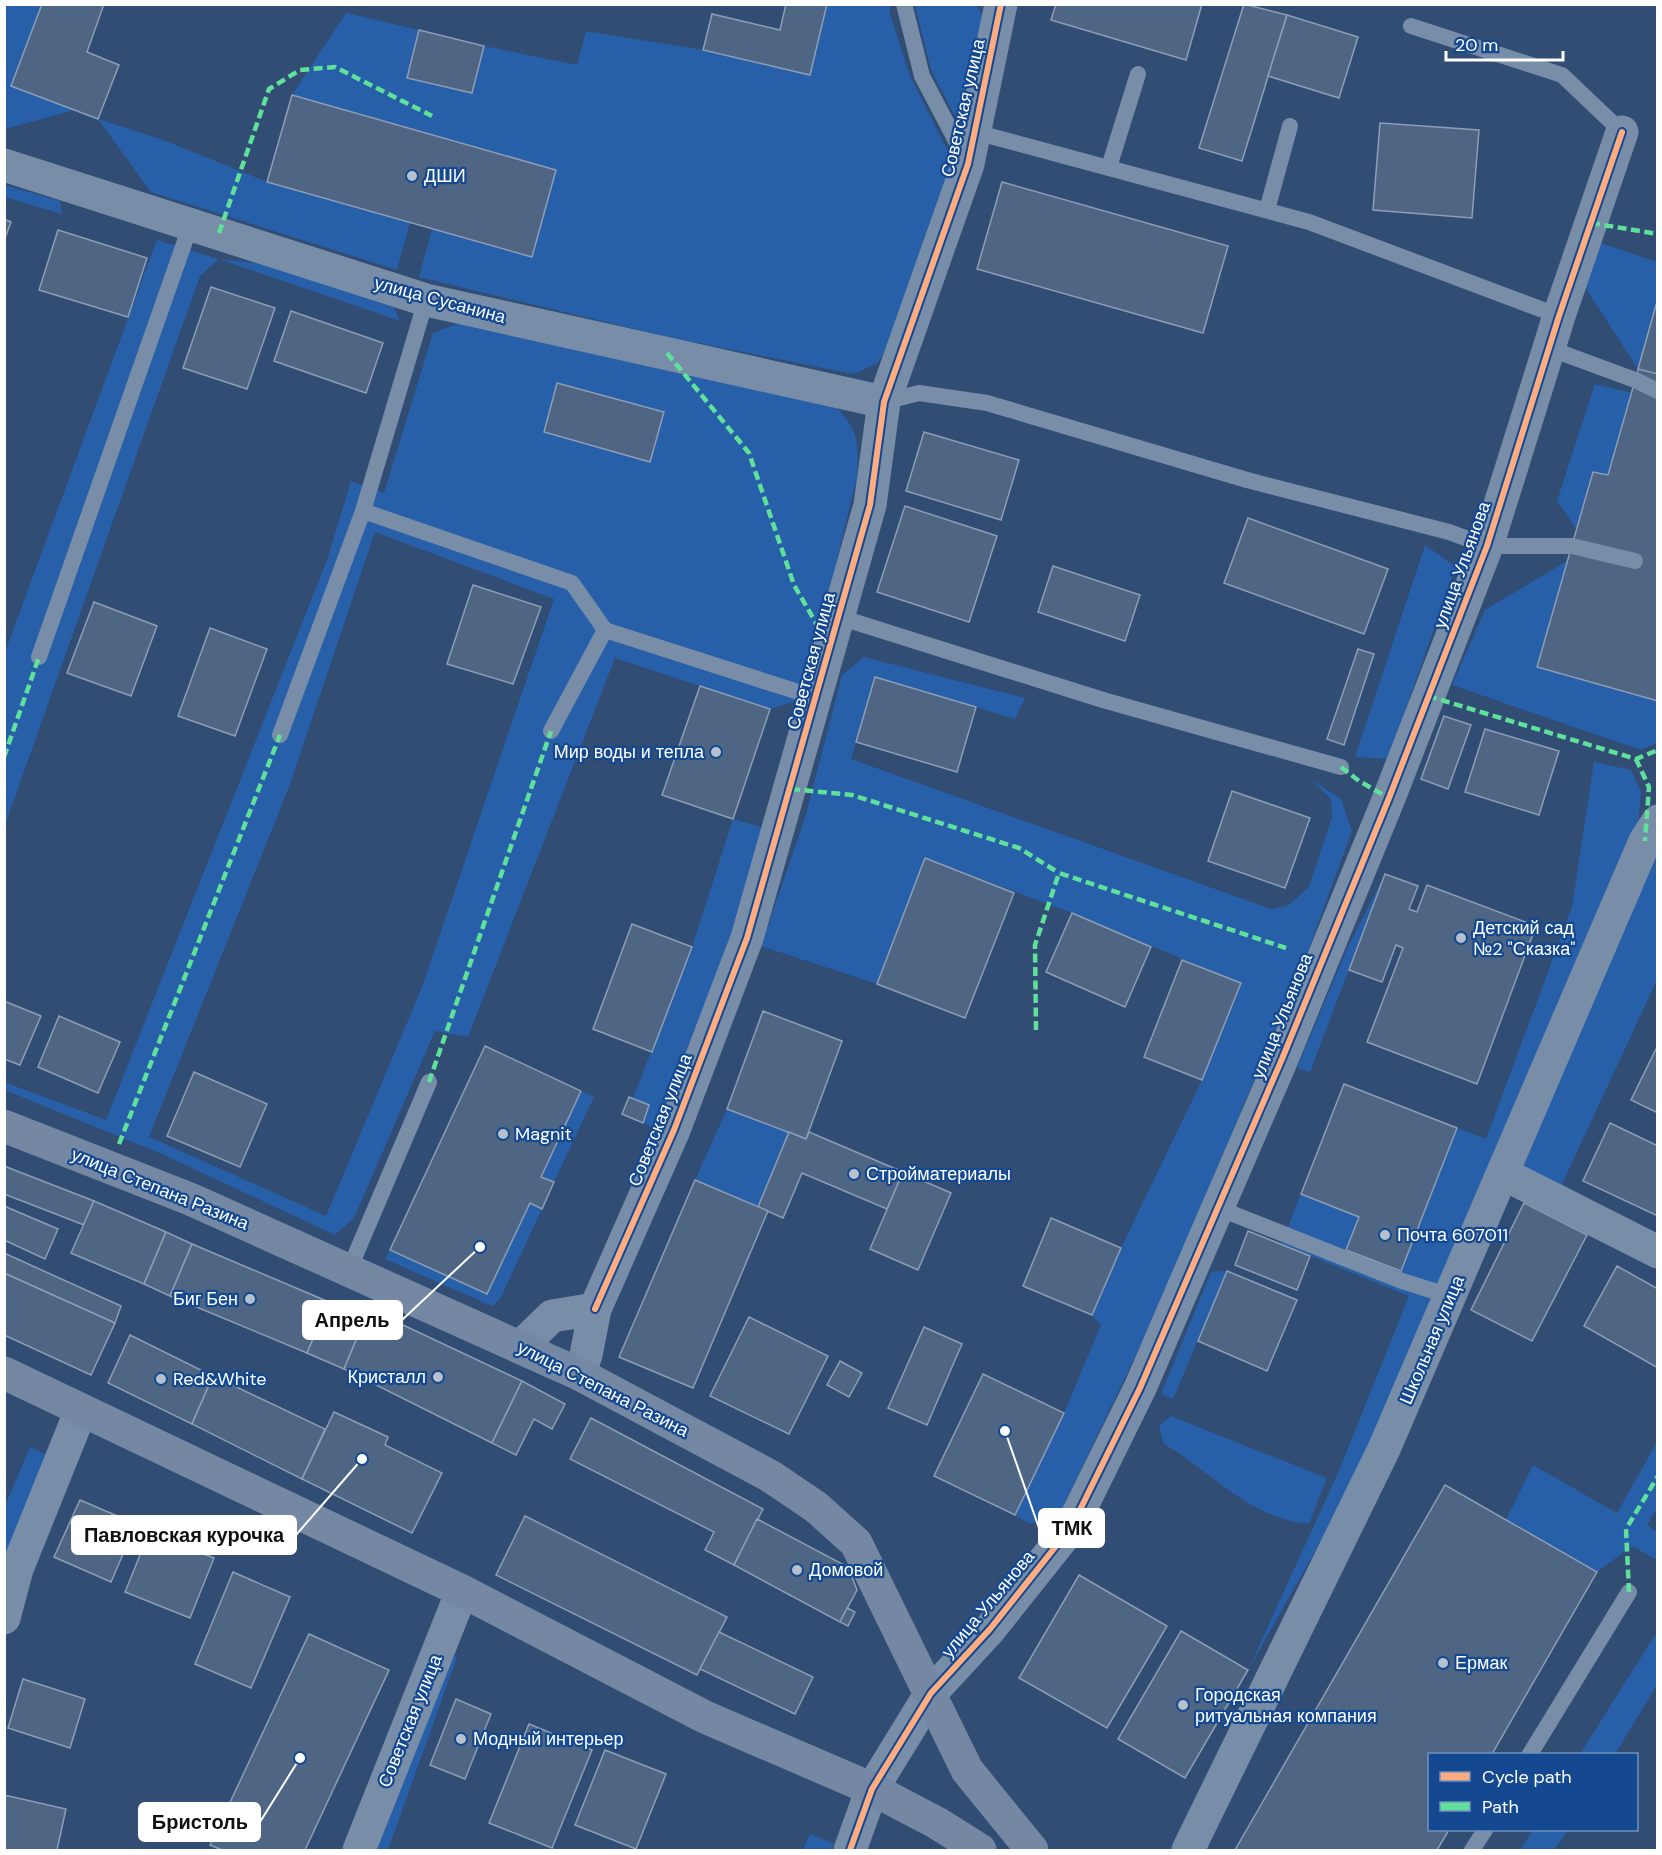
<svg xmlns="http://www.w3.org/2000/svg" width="1662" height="1855" font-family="'DM Sans',sans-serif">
	<rect width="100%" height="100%" fill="#314d74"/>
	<g fill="#275fa8" fill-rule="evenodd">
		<polygon points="5,5 42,5 11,86 75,110 5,129"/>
		<polygon points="827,5 890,5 890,14 910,76 954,163 896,332 877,364 853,374 668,337 419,277 432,229 556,170 292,95 346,13 419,30 407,78 471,93 484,46 577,65 586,31 703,50 810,75"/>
		<polygon points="915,5 976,5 987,22 960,126 931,70"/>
		<polygon points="98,119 163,140 267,182 410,222 397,270 151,192"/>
		<polygon points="4,185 60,201 62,214 5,197"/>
		<polygon points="157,240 218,259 307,269 390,297 400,321 219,259 200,276 5,825 5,652"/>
		<polygon points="1601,243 1657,262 1657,300 1638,369 1585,287"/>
		<path d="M467,320L829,400C858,428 859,437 857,477L803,699L770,709L615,658L468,1037L435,1031L354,1218L335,1235L162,1154L5,1090L4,1082L106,1120L327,560L351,481L384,493L433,333ZM375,532L554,599L422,987L326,1216L149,1137L289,787Z"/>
		<polygon points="1595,384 1632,393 1608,475 1593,472 1577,530 1557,501"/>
		<polygon points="1425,545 1456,567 1388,759 1355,757"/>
		<polygon points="1567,561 1537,667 1657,701 1657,743 1641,750 1452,685 1485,610"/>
		<polygon points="864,657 1025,698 1015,719 876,677 851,759 1271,909 1289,905 1309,887 1332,817 1331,799 1310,779 1341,799 1352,831 1302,967 1154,1317 1062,1509 1030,1524 1015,1515 1064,1413 1101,1325 1092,1315 1121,1248 1202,1080 1240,983 1072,913 925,858 877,984 761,946 805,818 842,675"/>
		<polygon points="1594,762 1631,770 1641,792 1638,826 1356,1479 1248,1670 1338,1473 1409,1296 1281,1244 1301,1194 1359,1217 1346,1250 1401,1271 1457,1128 1486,1139 1572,907"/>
		<polygon points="733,819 764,828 738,928 659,1130 643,1123 649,1105 633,1098 692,947"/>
		<polygon points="1657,842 1657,980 1562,1184 1657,1236 1521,1172"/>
		<polygon points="1385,874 1310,1072 1297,1068 1346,951"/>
		<polygon points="581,1091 594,1097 554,1182 541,1177"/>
		<polygon points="727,1109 789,1132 758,1207 695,1180"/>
		<polygon points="530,1203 542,1209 500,1299 492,1306 385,1259 390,1250 487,1294"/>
		<polygon points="1227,1271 1173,1399 1161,1394 1211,1272"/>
		<path d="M1171,1416L1327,1478L1309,1524C1247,1517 1215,1474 1164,1444L1159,1426Z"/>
		<polygon points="1657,1442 1657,1508 1647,1525 1657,1532 1657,1560 1632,1546 1597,1572 1506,1520 1533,1465 1617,1513"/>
		<polygon points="30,1447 51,1457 5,1569 5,1506"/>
		<polygon points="1657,1632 1657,1685 1615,1754 1580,1754"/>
		<polygon points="447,1652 457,1657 388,1850 369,1850"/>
		<polygon points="1533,1830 1568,1830 1554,1850 1520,1850"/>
		<polygon points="810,1834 834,1844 831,1850 803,1850"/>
	</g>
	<g fill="#4e6584" stroke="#8d9eb5" stroke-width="1.5">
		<polygon points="42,4 104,4 87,52 119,65 98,119 11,86"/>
		<polygon points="786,4 827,4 810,75 703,50 712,14 780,30"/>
		<polygon points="1056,4 1202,4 1186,60 1051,20"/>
		<polygon points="1244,4 1287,15 1242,161 1199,148"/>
		<polygon points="1287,15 1358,37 1339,98 1268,76"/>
		<polygon points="419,30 484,46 472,93 407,78"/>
		<polygon points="292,95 556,170 532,257 267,182"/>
		<polygon points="1380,123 1479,130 1472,218 1373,210"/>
		<polygon points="1002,182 1228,246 1203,333 977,269"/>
		<polygon points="4,219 11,222 4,241"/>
		<polygon points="58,230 147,258 128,317 39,290"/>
		<polygon points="211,287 275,308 247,389 183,368"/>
		<polygon points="1658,300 1658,701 1537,667 1593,472 1608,475"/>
		<polygon points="1656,305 1658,306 1658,374 1638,369"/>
		<polygon points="291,311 383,343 366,393 274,361"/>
		<polygon points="557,383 664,412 650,462 544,432"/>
		<polygon points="924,432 1019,460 1001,520 906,491"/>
		<polygon points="905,506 997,536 969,622 877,592"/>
		<polygon points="1248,518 1388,569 1364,634 1224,583"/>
		<polygon points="1053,566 1140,595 1125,641 1038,612"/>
		<polygon points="473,585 541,607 513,684 447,664"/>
		<polygon points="94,602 157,626 131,696 67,673"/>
		<polygon points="210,628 267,649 235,736 178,716"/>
		<polygon points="1358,649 1374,654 1344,745 1327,739"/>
		<polygon points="875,677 976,707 957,772 856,742"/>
		<polygon points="700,686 770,709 733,819 662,795"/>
		<polygon points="1444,716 1471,725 1448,789 1421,779"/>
		<polygon points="1485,729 1559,751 1539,815 1465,792"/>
		<polygon points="1232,791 1310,818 1285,888 1208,861"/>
		<polygon points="925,858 1014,893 965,1018 877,984"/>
		<polygon points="1385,874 1418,886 1409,909 1417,912 1427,885 1536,926 1477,1084 1367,1042 1403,948 1396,945 1382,982 1349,970"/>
		<polygon points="1072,913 1151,947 1125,1007 1046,972"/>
		<polygon points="632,924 692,947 652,1052 593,1029"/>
		<polygon points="1182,960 1241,983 1202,1080 1144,1057"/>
		<polygon points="4,1001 41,1016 20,1065 4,1059"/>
		<polygon points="763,1011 842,1041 806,1139 727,1109"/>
		<polygon points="59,1016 120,1042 98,1093 38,1067"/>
		<polygon points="1658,1045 1658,1113 1631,1100"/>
		<polygon points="485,1046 581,1091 541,1177 554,1182 542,1209 530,1203 487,1294 390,1250"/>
		<polygon points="194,1072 267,1104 240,1167 167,1136"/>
		<polygon points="1344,1084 1457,1128 1401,1271 1346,1250 1359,1217 1301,1194"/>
		<polygon points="629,1097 649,1105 643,1123 622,1114"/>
		<polygon points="1610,1123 1658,1146 1658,1216 1583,1181"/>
		<polygon points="789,1132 806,1139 809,1132 903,1172 887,1209 802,1173 783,1218 758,1207"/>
		<polygon points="4,1166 94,1201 84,1225 4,1194"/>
		<polygon points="903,1172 951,1193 918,1270 870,1249"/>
		<polygon points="695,1180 768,1211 693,1388 619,1357"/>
		<polygon points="94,1201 166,1232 144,1284 71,1253"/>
		<polygon points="1524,1203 1587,1235 1532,1341 1471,1310"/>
		<polygon points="4,1206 58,1229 45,1259 4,1240"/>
		<polygon points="1051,1218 1121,1248 1092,1315 1023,1286"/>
		<polygon points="1248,1231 1310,1256 1297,1290 1235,1265"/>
		<polygon points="166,1232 192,1244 170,1296 144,1284"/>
		<polygon points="192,1244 329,1302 307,1353 170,1296"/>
		<polygon points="4,1253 121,1306 115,1323 4,1273"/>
		<polygon points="1617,1266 1658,1289 1658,1368 1584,1326"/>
		<polygon points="1227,1271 1297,1300 1267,1371 1198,1341"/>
		<polygon points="4,1273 115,1323 91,1375 4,1335"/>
		<polygon points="329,1302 366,1317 344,1369 307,1353"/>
		<polygon points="369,1309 522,1381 492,1443 344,1369"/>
		<polygon points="749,1317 828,1356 789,1434 710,1396"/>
		<polygon points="924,1327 962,1344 927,1425 888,1408"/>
		<polygon points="130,1335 213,1376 192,1424 108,1383"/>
		<polygon points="840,1361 862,1373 849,1397 827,1385"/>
		<polygon points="983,1374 1064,1413 1015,1515 934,1476"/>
		<polygon points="213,1376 325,1429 302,1479 192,1424"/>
		<polygon points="522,1381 565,1404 552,1429 534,1419 516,1455 492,1443"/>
		<polygon points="334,1412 388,1437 385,1445 442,1473 412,1533 302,1479"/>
		<polygon points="591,1418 763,1509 734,1565 705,1550 714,1532 570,1459"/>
		<polygon points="1445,1485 1597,1572 1492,1754 1430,1754 1430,1830 1449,1830 1437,1850 1235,1850"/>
		<polygon points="80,1500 136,1524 111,1582 54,1557"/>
		<polygon points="525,1516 727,1617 697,1675 496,1575"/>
		<polygon points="757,1519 848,1567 857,1590 840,1622 734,1565"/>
		<polygon points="149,1533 214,1558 190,1618 125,1592"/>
		<polygon points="233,1572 290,1597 251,1688 195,1664"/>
		<polygon points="1079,1575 1167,1626 1107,1728 1019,1678"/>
		<polygon points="847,1608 855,1612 848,1626 840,1622"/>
		<polygon points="1181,1631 1248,1670 1185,1778 1118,1739"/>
		<polygon points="719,1632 813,1677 795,1714 700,1669"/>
		<polygon points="309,1634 389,1670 305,1850 222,1850 210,1845"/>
		<polygon points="23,1679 85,1699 70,1748 8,1728"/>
		<polygon points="456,1699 491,1714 465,1779 430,1765"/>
		<polygon points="529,1724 592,1750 552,1848 489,1823"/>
		<polygon points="605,1750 666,1774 636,1849 575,1825"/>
		<polygon points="4,1795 66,1809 57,1850 4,1850"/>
	</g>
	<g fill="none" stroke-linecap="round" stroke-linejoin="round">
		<g stroke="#788da7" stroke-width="16">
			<polyline points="904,4 922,76 965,158"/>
			<polyline points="1411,26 1562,75 1622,132"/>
			<polyline points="975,132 1309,222 1559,316"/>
			<polyline points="1109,167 1138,74"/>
			<polyline points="1267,210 1290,126"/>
			<polyline points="1551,349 1635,380 1658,391"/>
			<polyline points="884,402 919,393 987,403 1247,480 1449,532 1487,546 1572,546 1635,561"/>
			<polyline points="363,511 426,300"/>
			<polyline points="839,617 1103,700 1341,767"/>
			<polyline points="39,657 191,224"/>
			<polyline points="551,731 605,630 817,698"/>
			<polyline points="280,735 363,511 572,583 605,630"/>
			<polyline points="1218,1208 1402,1281 1450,1296"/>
			<polyline points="349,1270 429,1082"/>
			<polyline points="1530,1754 1629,1592"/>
			<polyline points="1472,1850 1485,1830"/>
		</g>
		<g stroke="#788da7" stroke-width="33">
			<polyline points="4,165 426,300 884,402"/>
			<polyline points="1504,1174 1658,1252"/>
			<polyline points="595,1309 674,1130 747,938 870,505 884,402 968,164 1001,4"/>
			<polyline points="520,1347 552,1316 595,1309 586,1355 579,1374"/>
			<polyline points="4,1618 17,1569 81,1410"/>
			<polyline points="359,1850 462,1591"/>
			<polyline points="850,1850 872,1789 931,1693 990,1629 1072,1526 1140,1388 1282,1059 1389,798 1487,546 1559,316 1622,132"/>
			<polyline points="1188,1850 1384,1449 1645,841 1658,821"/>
		</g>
		<g stroke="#7488a4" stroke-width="33">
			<polyline points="4,1126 190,1199 579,1374 770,1476 816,1507 856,1543 967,1770 1032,1850"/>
			<polyline points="4,1373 462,1591 705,1717 872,1789 937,1823 980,1850"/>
		</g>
		<g stroke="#60e19b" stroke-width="4.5" stroke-dasharray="9 4.5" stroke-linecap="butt">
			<polyline points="1591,223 1658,234"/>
			<polyline points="219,233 269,89 300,70 335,67 432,116"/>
			<polyline points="667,353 749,453 794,585 831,649"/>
			<polyline points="1428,696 1636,759 1658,750"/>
			<polyline points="4,757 39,657"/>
			<polyline points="1636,759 1649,787 1645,841"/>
			<polyline points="1341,767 1359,781 1389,798"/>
			<polyline points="791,789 852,795 1019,848 1059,873"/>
			<polyline points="1036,1030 1035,945 1059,873 1286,948"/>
			<polyline points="429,1082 551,731"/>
			<polyline points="119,1144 280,735"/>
			<polyline points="1629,1592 1626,1529 1658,1476"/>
		</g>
		<g stroke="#144991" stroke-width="10">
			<g id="cycleway">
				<polyline points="595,1309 674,1130 747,938 870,505 884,402 968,164 1001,4"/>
				<polyline points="850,1850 872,1789 931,1693 990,1629 1072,1526 1140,1388 1282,1059 1389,798 1487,546 1559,316 1622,132"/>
			</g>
		</g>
		<use href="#cycleway" stroke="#ffac80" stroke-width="6"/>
	</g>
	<g fill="#b7c1ce" stroke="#144991" stroke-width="2">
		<circle cx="412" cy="176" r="6"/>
		<circle cx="716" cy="752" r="6"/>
		<circle cx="1461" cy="938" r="6"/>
		<circle cx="503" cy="1134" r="6"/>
		<circle cx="854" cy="1174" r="6"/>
		<circle cx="1385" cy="1235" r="6"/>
		<circle cx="250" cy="1299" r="6"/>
		<circle cx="438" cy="1377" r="6"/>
		<circle cx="161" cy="1379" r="6"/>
		<circle cx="797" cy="1570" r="6"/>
		<circle cx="1443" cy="1663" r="6"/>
		<circle cx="1183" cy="1705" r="6"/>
		<circle cx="461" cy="1739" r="6"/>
	</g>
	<g text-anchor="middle" stroke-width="4.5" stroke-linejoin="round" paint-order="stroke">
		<g font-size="18" fill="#fff" stroke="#144991">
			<text transform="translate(963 108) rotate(-77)" y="6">Советская улица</text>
			<text transform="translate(440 300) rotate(15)" y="6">улица Сусанина</text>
			<text transform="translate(1462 565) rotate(-70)" y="6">улица Ульянова</text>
			<text transform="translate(811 661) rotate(-75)" y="6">Советская улица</text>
			<text transform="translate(1282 1016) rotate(-68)" y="6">улица Ульянова</text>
			<text transform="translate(660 1120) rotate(-68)" y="6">Советская улица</text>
			<text transform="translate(160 1189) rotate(22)" y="6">улица Степана Разина</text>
			<text transform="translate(1432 1340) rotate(-67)" y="6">Школьная улица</text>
			<text transform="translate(603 1389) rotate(27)" y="6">улица Степана Разина</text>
			<text transform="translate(988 1604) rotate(-50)" y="6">улица Ульянова</text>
			<text transform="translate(410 1721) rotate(-68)" y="6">Советская улица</text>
		</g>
		<g font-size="18" fill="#fff" stroke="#144991" text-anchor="start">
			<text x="424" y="182">ДШИ</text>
			<text x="704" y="758" text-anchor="end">Мир воды и тепла</text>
			<text x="1473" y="934">Детский сад<tspan x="1473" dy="21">№2 "Сказка"</tspan></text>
			<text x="515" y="1140">Magnit</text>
			<text x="866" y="1180">Стройматериалы</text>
			<text x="1397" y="1241">Почта 607011</text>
			<text x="238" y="1305" text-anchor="end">Биг Бен</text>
			<text x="426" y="1383" text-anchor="end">Кристалл</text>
			<text x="173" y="1385">Red&amp;White</text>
			<text x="809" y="1576">Домовой</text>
			<text x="1455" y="1669">Ермак</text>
			<text x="1195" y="1701">Городская<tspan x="1195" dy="21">ритуальная компания</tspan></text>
			<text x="473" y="1745">Модный интерьер</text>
		</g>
	</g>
	<path fill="none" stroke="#fff" stroke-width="2" d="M480 1247L402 1320M1005 1431L1039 1528M362 1459L296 1535M300 1758L260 1822"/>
	<g fill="#fff" stroke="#144991" stroke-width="2">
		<circle cx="480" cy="1247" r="6"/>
		<circle cx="1005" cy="1431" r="6"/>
		<circle cx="362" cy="1459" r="6"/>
		<circle cx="300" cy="1758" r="6"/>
	</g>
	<g fill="#fff" stroke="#fff" stroke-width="2">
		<rect x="303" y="1301" width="99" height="38" rx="6"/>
		<rect x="1039" y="1509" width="65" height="38" rx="6"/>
		<rect x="72" y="1516" width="224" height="38" rx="6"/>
		<rect x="139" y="1803" width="121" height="38" rx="6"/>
	</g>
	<g font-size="20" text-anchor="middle" font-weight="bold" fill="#111">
		<text x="352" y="1327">Апрель</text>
		<text x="1072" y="1535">ТМК</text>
		<text x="184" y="1542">Павловская курочка</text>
		<text x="200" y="1829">Бристоль</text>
	</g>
	<rect width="1662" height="1855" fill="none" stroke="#ffffff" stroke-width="12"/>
	<rect x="1428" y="1753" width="210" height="78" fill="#144991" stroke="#7292bd" stroke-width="1.5"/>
	<rect x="1440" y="1772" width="30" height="9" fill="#ffac80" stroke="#7292bd" stroke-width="1.5"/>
	<text x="1482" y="1783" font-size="18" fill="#ffffff">Cycle path</text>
	<rect x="1440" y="1802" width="30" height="9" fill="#60e19b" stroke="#7292bd" stroke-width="1.5"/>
	<text x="1482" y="1813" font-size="18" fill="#ffffff">Path</text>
	<path d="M1446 51v9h117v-9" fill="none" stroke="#ffffff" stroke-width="3"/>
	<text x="1455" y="51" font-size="18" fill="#ffffff" stroke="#144991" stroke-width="4.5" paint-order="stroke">20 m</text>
</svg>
